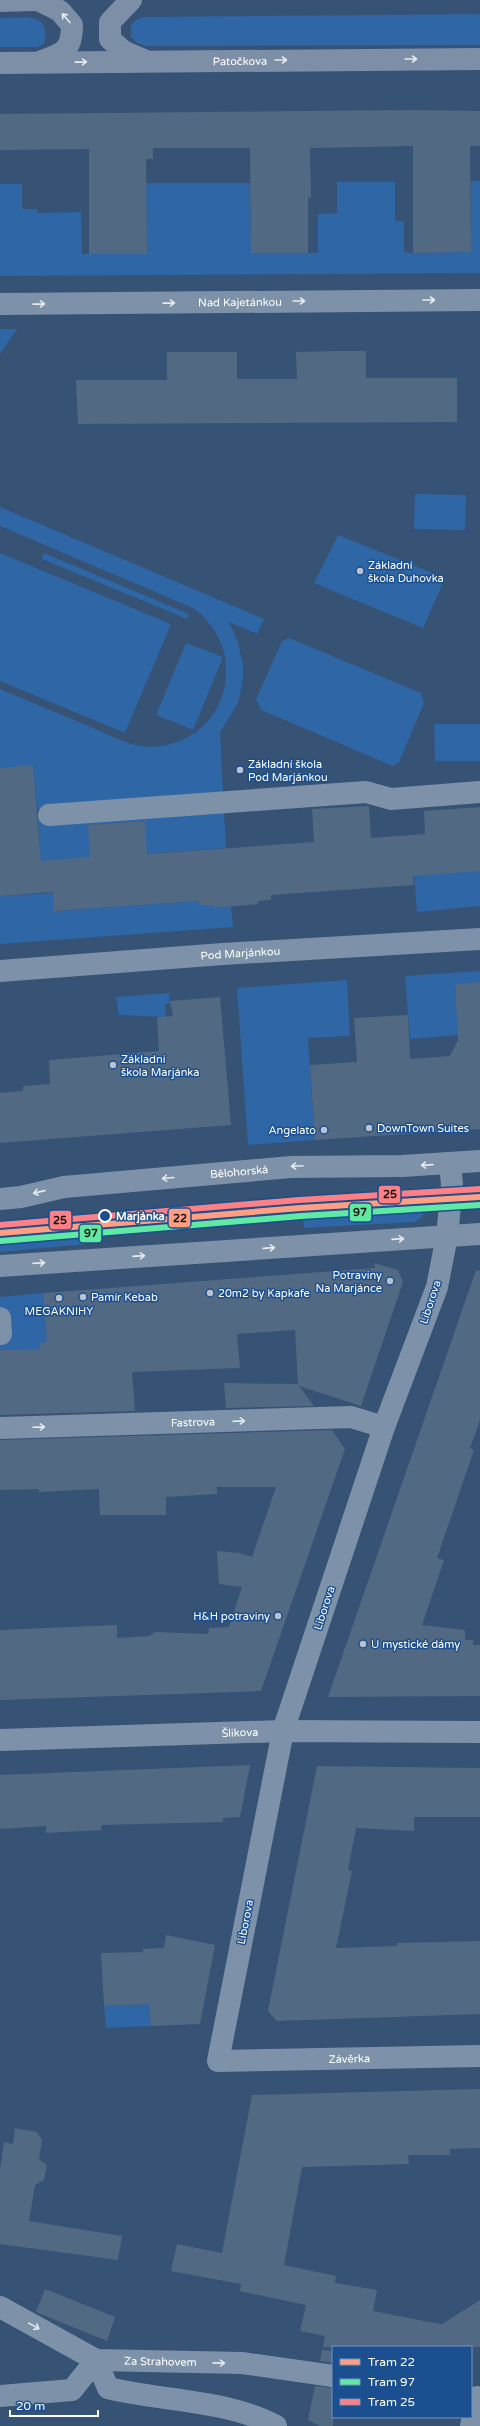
<svg xmlns="http://www.w3.org/2000/svg" width="480" height="2426" font-family="'Varela Round',sans-serif">
	<rect width="100%" height="100%" fill="#365274"/>
	<g fill="#2f66a5">
		<polygon points="480,14 480,45 146,46 137,43 131,37 131,25 136,20 144,17"/>
		<path d="M0,18C23,18 52,10 44,44L38,47H0Z"/>
		<polygon points="471,181 480,181 480,273 0,276 0,184 22,184 22,209 37,209 37,213 81,212 82,254 147,254 146,183 250,183 251,253 318,253 318,214 337,213 337,182 395,182 395,221 404,221 404,252 413,253 471,252"/>
		<polygon points="0,329 17,329 0,354"/>
		<polygon points="415,494 466,495 465,530 414,529"/>
		<path d="M0,507L264,619L257,634L229,622L238,642L243,665V679L238,703L220,732L226,848L145,854V821L89,825L92,857L41,863L38,818L41,817L40,809H37L33,766L0,768V689C31,702 62,715 93,728C110,735 131,747 150,747C226,746 254,652 193,608L0,526Z"/>
		<polygon points="338,535 445,578 423,628 314,583"/>
		<polygon points="0,553 171,624 125,733 0,681"/>
		<polygon points="44,553 189,614 187,619 42,559"/>
		<polygon points="289,638 421,693 424,703 399,762 393,766 261,710 256,699 282,641"/>
		<polygon points="186,643 223,657 193,730 156,715"/>
		<polygon points="434,724 480,724 480,761 435,761"/>
		<polygon points="480,870 480,906 417,912 414,874"/>
		<polygon points="53,893 55,911 199,901 200,905 213,905 213,908 231,906 233,927 0,944 0,896"/>
		<polygon points="480,971 480,982 455,984 458,1035 410,1039 405,976"/>
		<polygon points="347,980 350,1036 308,1038 315,1140 248,1145 237,988"/>
		<polygon points="169,993 170,1003 165,1004 166,1017 119,1015 116,997"/>
		<polygon points="424,1208 422,1217 415,1222 304,1228 303,1217"/>
		<polygon points="96,1230 98,1243 0,1252 0,1241 86,1234"/>
		<polygon points="43,1293 47,1342 39,1343 40,1349 0,1350 0,1297"/>
		<polygon points="149,2004 151,2026 106,2028 104,2006"/>
	</g>
	<g fill="#526984">
		<polygon points="413,110 480,111 480,146 470,146 471,252 413,253 413,146 310,148 311,198 308,197 308,253 251,253 250,148 153,148 153,159 146,159 147,254 89,254 89,149 0,150 0,114"/>
		<polygon points="336,351 366,351 366,378 457,378 457,422 78,424 76,380 167,380 167,352 237,352 237,379 297,379 296,352"/>
		<polygon points="33,765 41,861 90,857 88,825 145,821 147,854 314,842 312,809 369,806 371,838 425,834 424,811 480,807 480,871 413,876 414,885 271,895 271,900 258,901 258,904 213,908 213,905 199,905 199,901 54,911 53,892 0,896 0,768"/>
		<polygon points="480,982 480,1129 315,1140 310,1065 357,1062 354,1018 408,1015 410,1059 450,1056 458,1040 455,984"/>
		<polygon points="220,997 231,1125 0,1143 0,1093 23,1091 23,1086 50,1084 49,1060 159,1051 157,1017 173,1016 170,1001"/>
		<polygon points="374,1263 398,1270 403,1282 361,1406 299,1386 314,1406 226,1408 224,1383 298,1384 295,1330 237,1334 240,1368 132,1372 135,1411 0,1415 0,1350 40,1349 39,1343 47,1342 43,1293 375,1268"/>
		<polygon points="476,1270 480,1271 480,1420 470,1448 474,1450 437,1558 444,1560 422,1625 465,1630 465,1640 473,1640 473,1645 480,1645 480,1696 328,1697"/>
		<polygon points="332,1430 345,1449 261,1691 0,1700 0,1630 117,1625 117,1638 149,1636 155,1632 208,1634 209,1628 229,1627 242,1587 219,1584 217,1551 239,1553 252,1557 276,1487 217,1487 217,1494 166,1497 166,1515 100,1515 99,1489 39,1492 39,1489 0,1490 0,1440"/>
		<polygon points="250,1765 240,1817 223,1818 223,1822 101,1825 101,1830 46,1833 46,1826 0,1829 0,1775"/>
		<polygon points="317,1766 480,1768 480,1817 414,1817 414,1831 356,1828 348,1870 352,1871 336,1948 397,1946 397,1943 480,1941 480,2014 277,2021 268,2011"/>
		<polygon points="166,1935 215,1945 200,2024 151,2026 149,2004 104,2006 101,1953 143,1952 143,1949 164,1948"/>
		<polygon points="480,2089 480,2148 450,2149 450,2155 408,2155 409,2164 302,2167 284,2265 336,2276 335,2283 377,2290 373,2311 429,2322 442,2324 480,2300 480,2347 323,2347 325,2336 300,2331 306,2305 240,2291 241,2284 171,2271 177,2244 222,2253 252,2095"/>
		<polygon points="15,2128 37,2132 42,2140 39,2159 47,2165 44,2180 35,2185 29,2221 122,2236 118,2260 0,2244 0,2170 4,2142 13,2144"/>
		<polygon points="45,2289 115,2317 107,2341 36,2312"/>
		<polygon points="322,2350 333,2351 333,2363 320,2361"/>
		<polygon points="315,2386 333,2388 333,2426 320,2426 308,2420"/>
	</g>
	<g fill="none" stroke-linecap="round" stroke-linejoin="round">
		<g stroke="#7d92a8" stroke-width="22">
			<path id="s1" d="M0,304L480,300"/>
			<polyline points="49,815 366,792 391,799 480,792"/>
			<path id="s2" d="M0,971L223,954L480,939"/>
			<path id="s3" d="M450,1163L452,1185L447,1236L437,1287L384,1427L283,1731L218,2061L480,2056"/>
			<path id="s4" d="M0,1199L21,1197L64,1187L291,1167L402,1166L480,1161"/>
			<polyline points="0,1266 480,1234"/>
			<polyline points="0,1318 1,1334"/>
			<path id="s5" d="M0,1428L351,1417L384,1427"/>
			<path id="s6" d="M0,1740L283,1731L480,1732"/>
			<path id="s7" d="M0,2307L96,2360L242,2363L333,2376"/>
			<path d="M96,2360L108,2388C161,2401 229,2400 276,2426"/>
			<polyline points="0,2396 72,2390 96,2360"/>
			<polyline points="471,2426 477,2397"/>
		</g>
		<g stroke="#7d8ea7" stroke-width="22">
			<path d="M38,0L60,11L72,25C72,50 64,53 42,61"/>
			<polyline points="131,0 110,22 110,39 123,51 144,60"/>
			<polyline points="0,1 34,0"/>
			<path id="s8" d="M0,63L480,59"/>
		</g>
		<g stroke="#1b4f8f" stroke-width="9">
			<polyline id="tram-1" points="0,1233 300,1208 480,1197"/>
		</g>
		<g stroke="#1b4f8f" stroke-width="9">
			<polyline id="tram-2" points="1,1241 301,1216 480,1205"/>
		</g>
		<g stroke="#1b4f8f" stroke-width="9">
			<polyline id="tram-3" points="0,1225 299,1200 480,1189"/>
		</g>
		<use href="#tram-1" stroke="#ff9e80" stroke-width="6"/>
		<use href="#tram-2" stroke="#60e9a3" stroke-width="6"/>
		<use href="#tram-3" stroke="#ff8084" stroke-width="6"/>
	</g>
	<defs><path id="oneway-shaft" d="M-6 0H5M1.5-3L5.5 0L1.5 3" fill="none" stroke-width="1.6" stroke-linecap="round" stroke-linejoin="round"/></defs>
	<g stroke="#e5e8ed">
		<use href="#oneway-shaft" transform="translate(66 18) rotate(-131)"/>
		<use href="#oneway-shaft" transform="translate(411 59)"/>
		<use href="#oneway-shaft" transform="translate(281 60)"/>
		<use href="#oneway-shaft" transform="translate(81 62) rotate(-1)"/>
	</g>
	<g stroke="#e5e9ee">
		<use href="#oneway-shaft" transform="translate(429 300)"/>
		<use href="#oneway-shaft" transform="translate(299 301)"/>
		<use href="#oneway-shaft" transform="translate(169 303) rotate(-1)"/>
		<use href="#oneway-shaft" transform="translate(39 304) rotate(-1)"/>
		<use href="#oneway-shaft" transform="translate(427 1165) rotate(176)"/>
		<use href="#oneway-shaft" transform="translate(297 1166) rotate(177)"/>
		<use href="#oneway-shaft" transform="translate(168 1178) rotate(175)"/>
		<use href="#oneway-shaft" transform="translate(39 1192) rotate(167)"/>
		<use href="#oneway-shaft" transform="translate(398 1239) rotate(-4)"/>
		<use href="#oneway-shaft" transform="translate(269 1248) rotate(-4)"/>
		<use href="#oneway-shaft" transform="translate(139 1256) rotate(-4)"/>
		<use href="#oneway-shaft" transform="translate(39 1263) rotate(-4)"/>
		<use href="#oneway-shaft" transform="translate(239 1421) rotate(-2)"/>
		<use href="#oneway-shaft" transform="translate(39 1427) rotate(-2)"/>
		<use href="#oneway-shaft" transform="translate(34 2326) rotate(29)"/>
		<use href="#oneway-shaft" transform="translate(219 2363) rotate(1)"/>
	</g>
	<g fill="#b9c2ce" stroke="#1b4f8f" stroke-width="1.5">
		<circle cx="360" cy="571" r="4"/>
		<circle cx="240" cy="770" r="4"/>
		<circle cx="113" cy="1065" r="4"/>
		<circle cx="369" cy="1128" r="4"/>
		<circle cx="324" cy="1130" r="4"/>
		<circle cx="390" cy="1281" r="4"/>
		<circle cx="210" cy="1293" r="4"/>
		<circle cx="83" cy="1297" r="4"/>
		<circle cx="59" cy="1298" r="4"/>
		<circle cx="278" cy="1616" r="4"/>
		<circle cx="363" cy="1644" r="4"/>
	</g>
	<circle fill="#1b4f8f" stroke="#fff" stroke-width="2" cx="105" cy="1216" r="6"/>
	<g text-anchor="middle" stroke-width="3" stroke-linejoin="round" paint-order="stroke">
		<g font-size="11" fill="#fff" stroke="#1b4f8f">
			<text dy="4" stroke="none"><textPath href="#s8" startOffset="240">Patočkova</textPath></text>
			<text dy="4" stroke="none"><textPath href="#s1" startOffset="240">Nad Kajetánkou</textPath></text>
			<text dy="4" stroke="none"><textPath href="#s2" startOffset="241">Pod Marjánkou</textPath></text>
			<text dy="4" stroke="none"><textPath href="#s4" startOffset="241">Bělohorská</textPath></text>
			<text transform="translate(430 1302) rotate(-72)" y="4">Liborova</text>
			<text dy="4" stroke="none"><textPath href="#s5" startOffset="193">Fastrova</textPath></text>
			<text transform="translate(324 1608) rotate(-72)" y="4">Liborova</text>
			<text dy="4" stroke="none"><textPath href="#s6" startOffset="240">Šlikova</textPath></text>
			<text transform="translate(245 1922) rotate(-79)" y="4">Liborova</text>
			<text dy="4" stroke="none"><textPath href="#s3" startOffset="1063">Závěrka</textPath></text>
			<text dy="4" stroke="none"><textPath href="#s7" startOffset="174">Za Strahovem</textPath></text>
		</g>
		<g font-size="11" fill="#fff" stroke="#1b4f8f" text-anchor="start">
			<text x="368" y="569">Základní<tspan x="368" dy="13">škola Duhovka</tspan></text>
			<text x="248" y="768">Základní škola<tspan x="248" dy="13">Pod Marjánkou</tspan></text>
			<text x="121" y="1063">Základní<tspan x="121" dy="13">škola Marjánka</tspan></text>
			<text x="377" y="1132">DownTown Suites</text>
			<text x="316" y="1134" text-anchor="end">Angelato</text>
			<text x="382" y="1279" text-anchor="end">Potraviny<tspan x="382" dy="13">Na Marjánce</tspan></text>
			<text x="218" y="1297">20m2 by Kapkafe</text>
			<text x="91" y="1301">Pamír Kebab</text>
			<text x="59" y="1315" text-anchor="middle">MEGAKNIHY</text>
			<text x="270" y="1620" text-anchor="end">H&amp;H potraviny</text>
			<text x="371" y="1648">U mystické dámy</text>
		</g>
		<g font-size="11" font-weight="bold" fill="#fff" stroke="#1b4f8f" text-anchor="start">
			<text x="116" y="1220">Marjánka</text>
		</g>
	</g>
	<g stroke="#1b4f8f" stroke-width="1.5">
		<rect x="378" y="1185" width="23" height="19" rx="4" fill="#ff8084"/>
		<rect x="349" y="1203" width="23" height="19" rx="4" fill="#60e9a3"/>
		<rect x="168" y="1208" width="23" height="20" rx="4" fill="#ff9e80"/>
		<rect x="49" y="1210" width="23" height="20" rx="4" fill="#ff8084"/>
		<rect x="79" y="1224" width="23" height="19" rx="4" fill="#60e9a3"/>
	</g>
	<g font-size="11" text-anchor="middle" font-weight="bold" fill="#111">
		<text x="390" y="1198">25</text>
		<text x="360" y="1216">97</text>
		<text x="180" y="1222">22</text>
		<text x="60" y="1224">25</text>
		<text x="91" y="1237">97</text>
	</g>
	<rect x="332" y="2346" width="140" height="72" fill="#1b4f8f" stroke="#7695bc"/>
	<rect x="340" y="2359" width="20" height="6" fill="#ff9e80" stroke="#7695bc"/>
	<text x="368" y="2366" font-size="12" fill="#ffffff">Tram 22</text>
	<rect x="340" y="2379" width="20" height="6" fill="#60e9a3" stroke="#7695bc"/>
	<text x="368" y="2386" font-size="12" fill="#ffffff">Tram 97</text>
	<rect x="340" y="2399" width="20" height="6" fill="#ff8084" stroke="#7695bc"/>
	<text x="368" y="2406" font-size="12" fill="#ffffff">Tram 25</text>
	<path d="M10 2410v6h88v-6" fill="none" stroke="#ffffff" stroke-width="2"/>
	<text x="16" y="2410" font-size="12" fill="#ffffff" stroke="#1b4f8f" stroke-width="3" paint-order="stroke">20 m</text>
</svg>
